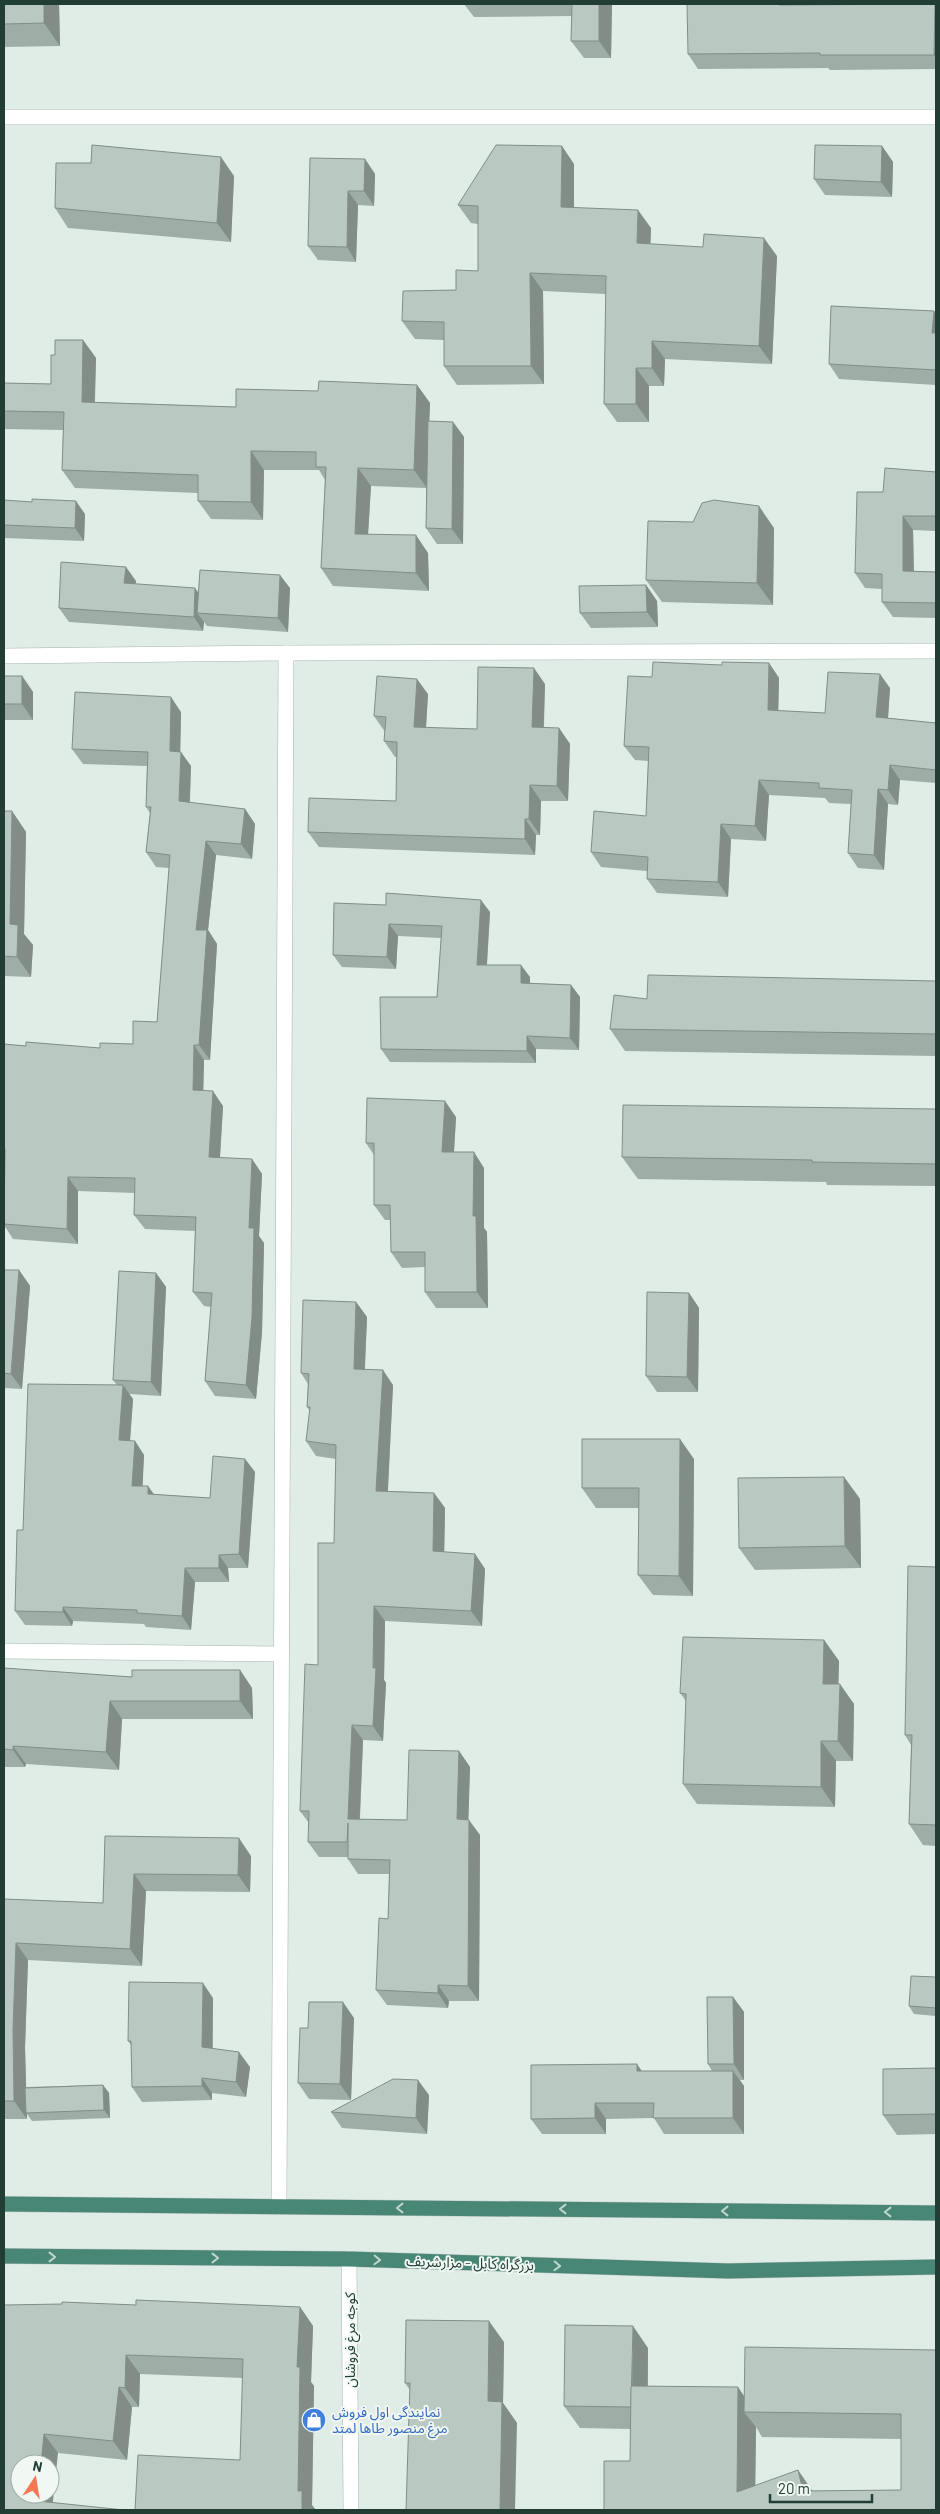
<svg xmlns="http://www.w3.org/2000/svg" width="940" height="2514" font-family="Barlow,'Noto Sans Arabic',sans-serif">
	<rect width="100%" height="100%" fill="#e0ece6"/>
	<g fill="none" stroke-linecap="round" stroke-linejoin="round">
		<g stroke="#a3b4ad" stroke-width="16">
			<g id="minor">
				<polyline points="4,117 936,117"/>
				<polyline points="4,656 286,653 936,651"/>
				<polyline points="4,1651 281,1654"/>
				<polyline points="279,2207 286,653"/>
				<polyline points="349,2259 351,2510"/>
			</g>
		</g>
		<g stroke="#c1c9c6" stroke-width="16">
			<g id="trunk">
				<polyline points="4,2204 936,2213"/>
				<polyline points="4,2256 349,2259 728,2271 936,2267"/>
			</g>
		</g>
		<use href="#minor" stroke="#fff" stroke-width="15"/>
		<use href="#trunk" stroke="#488676" stroke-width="15"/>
	</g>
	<g fill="#9fada7" fill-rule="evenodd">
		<polygon points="4,4 59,4 60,46 4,47"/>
		<polygon points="464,4 612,4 611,58 584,58 571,41 572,16 474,17"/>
		<polygon points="788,4 936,4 936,69 830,70 828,68 698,69 688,54"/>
		<polygon points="882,146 893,162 892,197 825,195 814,179"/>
		<polygon points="365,159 375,174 374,206 358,205 356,262 318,260 308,246"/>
		<polygon points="91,163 234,176 231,242 68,228 55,208"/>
		<polygon points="574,164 574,208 651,228 650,244 777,256 772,364 665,359 664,386 649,386 649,422 617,422 604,404 606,294 543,291 544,384 457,385 444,366 444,340 415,339 402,321 456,290 478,271 478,224 471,223 458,205"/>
		<polygon points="934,311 936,315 936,385 839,379 829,364"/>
		<polygon points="83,340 96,358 95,402 236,407 318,391 417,385 430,403 429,421 453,422 464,437 463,544 437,544 426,528 426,488 371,486 368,534 428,553 429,591 333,586 321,568 325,480 319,470 264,470 263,520 211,519 198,501 198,493 75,488 62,470 63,430 4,429 4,383 51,384 55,355"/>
		<polygon points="936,472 936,531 913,530 914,571 936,572 936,618 893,617 882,602 882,589 865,588 855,573 883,492"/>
		<polygon points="4,500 85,514 84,541 4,538"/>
		<polygon points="693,522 774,528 773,605 662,602 646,580"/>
		<polygon points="136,581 135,584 199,593 290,588 288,632 207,626 204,622 203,631 69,622 59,608"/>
		<polygon points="646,585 657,601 658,627 591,628 580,613"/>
		<polygon points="769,663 779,678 778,711 825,713 890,688 888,718 936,723 936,783 900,780 898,805 888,804 884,870 858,868 848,853 851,804 829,803 825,798 769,795 766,841 731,839 728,897 657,893 647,879 647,871 601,867 591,852 646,816 648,761 635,760 624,746 652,677 722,665"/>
		<polygon points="4,676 22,676 33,692 33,720 4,720"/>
		<polygon points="545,684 544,728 559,728 570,744 568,801 541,801 540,835 536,835 535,855 319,847 308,832 396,801 397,757 395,757 384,741 385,732 374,716 428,694 426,728 477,729"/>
		<polygon points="181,712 180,752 191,766 190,803 245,809 255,824 252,859 216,855 208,930 217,944 210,1060 204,1060 203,1091 223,1106 220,1158 252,1159 262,1174 259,1236 264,1243 262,1332 256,1399 215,1396 205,1381 211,1307 204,1306 193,1292 195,1231 145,1229 134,1215 135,1193 78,1191 78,1244 13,1239 4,1225 5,1162 4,1160 4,1044 26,1046 100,1048 133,1044 157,1022 169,868 156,867 146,852 150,813 146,807 147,766 83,764 72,749"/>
		<polygon points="4,811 12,811 26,832 24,934 33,945 31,977 4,976"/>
		<polygon points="334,903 490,912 487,965 530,977 530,983 571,985 580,997 579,1050 536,1049 536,1063 390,1062 381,1049 437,997 441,938 398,936 396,969 342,967 333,955"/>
		<polygon points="936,981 936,1056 625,1051 610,1029 647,999"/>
		<polygon points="936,1109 936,1186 827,1185 826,1182 638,1179 622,1157"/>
		<polygon points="456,1117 454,1152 484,1168 484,1228 487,1232 488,1308 436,1308 425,1292 425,1267 402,1268 391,1252 391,1220 385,1220 374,1205 374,1155 366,1143"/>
		<polygon points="4,1270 19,1270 30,1286 22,1389 4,1388"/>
		<polygon points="156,1273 166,1287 161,1396 129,1394 133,1399 130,1441 135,1441 144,1455 142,1486 148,1486 153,1494 210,1498 245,1459 255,1472 248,1568 228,1568 229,1582 195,1582 191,1630 146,1627 144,1624 73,1621 72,1626 25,1625 15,1611 23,1530 117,1385 113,1380"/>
		<polygon points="689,1293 699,1308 698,1392 657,1392 646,1376"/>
		<polygon points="356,1302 367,1317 365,1369 393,1385 388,1491 434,1493 445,1508 444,1552 475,1554 485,1569 482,1626 385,1621 384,1680 386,1683 383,1741 363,1740 360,1819 407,1820 459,1751 470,1767 468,1820 480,1835 479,2001 449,2001 448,2008 387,2005 376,1990 388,1919 389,1874 358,1874 348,1859 348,1857 319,1857 308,1842 309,1823 300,1811 334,1543 336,1459 316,1456 306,1441 310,1411 307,1407 308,1384 301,1373"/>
		<polygon points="694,1459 693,1596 653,1595 638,1575 639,1508 596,1508 582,1488"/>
		<polygon points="844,1477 860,1499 861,1568 755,1570 739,1548"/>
		<polygon points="936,1567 936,1846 923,1845 909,1824 911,1745 905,1735"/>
		<polygon points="824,1640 839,1661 838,1684 854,1704 853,1761 836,1761 835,1807 697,1804 683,1784 686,1701 680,1693"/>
		<polygon points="4,1668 132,1677 240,1670 252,1688 253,1719 122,1719 119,1770 26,1764 25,1767 4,1767"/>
		<polygon points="105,1836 251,1856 250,1892 146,1891 142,1966 28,1960 25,2047 26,2087 103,2085 109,2093 110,2118 32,2121 27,2114 27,2119 4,2119 4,1899 103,1903"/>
		<polygon points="936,1977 936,2016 914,2014 909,2006"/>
		<polygon points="733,1997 744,2012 744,2080 740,2080 744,2086 744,2134 664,2134 654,2118 606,2119 606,2134 542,2134 531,2119 641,2071 712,2071 708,2064"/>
		<polygon points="213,1998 213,2048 250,2067 246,2097 212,2093 212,2100 142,2102 132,2087 131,2045 128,2041"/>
		<polygon points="354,2018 351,2100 309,2099 298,2083 308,2028"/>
		<polygon points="936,2068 936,2134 897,2135 883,2115"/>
		<polygon points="429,2095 427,2134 342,2128 331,2112"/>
		<polygon points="4,2305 136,2305 300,2307 313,2326 311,2382 314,2386 312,2505 240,2460 243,2378 140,2374 139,2407 132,2407 127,2460 58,2453 4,2510"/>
		<polygon points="504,2342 503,2403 517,2423 410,2390 405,2383"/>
		<path d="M648,2348V2386L745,2397L936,2350V2510H604L630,2461L631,2429L580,2428L564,2406ZM756,2427L762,2437L901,2439V2490L812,2491L755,2486Z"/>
	</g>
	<g fill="#828d88">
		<polygon points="44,4 59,4 60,46 44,23"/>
		<polygon points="599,4 612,4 611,58 599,41"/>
		<polygon points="935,4 936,4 936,58 934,55"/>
		<polygon points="562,146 574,164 574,225 561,207"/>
		<polygon points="882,146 893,162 892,197 881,182"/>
		<polygon points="221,157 234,176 231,242 217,223"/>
		<polygon points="365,159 375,174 374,206 364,191"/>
		<polygon points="348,191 358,205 356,262 347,247"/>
		<polygon points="638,210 651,228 650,262 637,243"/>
		<polygon points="764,238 777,256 772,364 759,346"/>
		<polygon points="530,273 543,291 544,384 531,366"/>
		<polygon points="934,311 936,315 936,339 932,333"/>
		<polygon points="83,340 96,358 94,420 82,402"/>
		<polygon points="652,341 665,359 664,386 652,368"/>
		<polygon points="636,368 649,386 649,422 636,404"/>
		<polygon points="417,385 430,403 427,488 414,470"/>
		<polygon points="453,422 464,437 463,544 452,529"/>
		<polygon points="251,451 264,470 263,520 251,502"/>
		<polygon points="358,468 371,486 367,552 355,534"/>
		<polygon points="76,501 85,514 84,541 75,528"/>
		<polygon points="759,506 774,528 773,605 757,583"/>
		<polygon points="903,516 913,530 914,586 903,571"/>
		<polygon points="416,535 428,553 429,591 416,573"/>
		<polygon points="126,567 136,581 134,597 124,583"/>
		<polygon points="280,575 290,588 288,632 278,618"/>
		<polygon points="646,585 657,601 658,627 647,612"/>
		<polygon points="195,588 205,602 197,613 204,622 203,631 194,617"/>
		<polygon points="769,663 779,678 778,725 768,710"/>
		<polygon points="534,668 545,684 543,743 532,727"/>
		<polygon points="880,674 890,688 887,732 876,717"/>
		<polygon points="22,676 33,692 33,720 22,704"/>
		<polygon points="417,679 428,694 425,743 414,727"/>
		<polygon points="171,697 181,712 180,766 170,751"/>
		<polygon points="559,728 570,744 568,801 557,786"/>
		<polygon points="181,752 191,766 189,816 179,801"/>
		<polygon points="890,765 900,780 898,805 888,790"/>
		<polygon points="759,780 769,795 766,841 755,826"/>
		<polygon points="530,785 541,801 540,835 529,819"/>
		<polygon points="878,789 888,804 884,870 874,855"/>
		<polygon points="245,809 255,824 252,859 241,844"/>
		<polygon points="12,811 26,832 24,934 33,945 31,977 17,957 10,924"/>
		<polygon points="525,819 536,835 535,855 525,839"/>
		<polygon points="721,824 731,839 728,897 718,882"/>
		<polygon points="206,841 216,855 208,930 217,944 210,1060 199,1045 196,930"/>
		<polygon points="481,900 490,912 486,977 477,965"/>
		<polygon points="389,924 398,936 396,969 387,957"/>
		<polygon points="521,965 530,977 530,996 521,983"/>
		<polygon points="571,985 580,997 579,1050 570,1038"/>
		<polygon points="527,1036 536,1049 536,1063 527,1051"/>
		<polygon points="194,1045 204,1060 203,1105 193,1090"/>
		<polygon points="213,1091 223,1106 219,1172 209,1157"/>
		<polygon points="445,1101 456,1117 453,1168 442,1152"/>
		<polygon points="474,1152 484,1168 484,1228 487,1232 488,1308 477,1292 473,1216"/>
		<polygon points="252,1159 262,1174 259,1236 264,1243 262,1332 256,1399 246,1385 249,1228"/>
		<polygon points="68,1177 78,1191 78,1244 67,1229"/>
		<polygon points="19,1270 30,1286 22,1389 11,1374"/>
		<polygon points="156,1273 166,1287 161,1396 151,1382"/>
		<polygon points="689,1293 699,1308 698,1392 687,1377"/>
		<polygon points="356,1302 367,1317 364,1384 354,1369"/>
		<polygon points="383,1370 393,1385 387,1506 376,1491"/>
		<polygon points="123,1385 133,1399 129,1454 119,1440"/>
		<polygon points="680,1439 694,1459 693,1596 679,1576"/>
		<polygon points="135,1441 144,1455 142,1500 132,1486"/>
		<polygon points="245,1459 255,1472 248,1568 239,1554"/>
		<polygon points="844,1477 860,1499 861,1568 845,1546"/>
		<polygon points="148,1486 158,1500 148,1494"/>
		<polygon points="434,1493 445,1508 444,1566 433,1551"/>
		<polygon points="475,1554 485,1569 482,1626 471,1611"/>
		<polygon points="219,1555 228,1568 229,1582 219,1568"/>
		<polygon points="185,1568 195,1582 191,1630 182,1616"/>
		<polygon points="374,1606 385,1621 384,1680 386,1683 383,1741 373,1726"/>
		<polygon points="63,1607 73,1621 72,1626 63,1612"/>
		<polygon points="824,1640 839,1661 838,1704 823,1684"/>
		<polygon points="240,1670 252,1688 253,1719 240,1701"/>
		<polygon points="840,1684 854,1704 853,1761 838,1741"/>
		<polygon points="110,1701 122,1719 119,1770 106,1752"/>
		<polygon points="352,1725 363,1740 359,1834 348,1819"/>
		<polygon points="821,1741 836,1761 835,1807 821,1787"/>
		<polygon points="13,1746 26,1764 25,1767 13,1750"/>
		<polygon points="459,1751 470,1767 468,1834 457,1819"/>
		<polygon points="469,1820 480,1835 479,2001 468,1986"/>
		<polygon points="239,1838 251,1856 250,1892 238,1875"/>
		<polygon points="134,1874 146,1891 142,1966 130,1949"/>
		<polygon points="16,1943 28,1960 25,2047 27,2119 14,2101 13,2029"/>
		<polygon points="203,1983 213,1998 212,2061 202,2047"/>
		<polygon points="438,1985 449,2001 448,2008 438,1993"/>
		<polygon points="733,1997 744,2012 744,2080 734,2064"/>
		<polygon points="343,2002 354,2018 351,2100 340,2084"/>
		<polygon points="239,2052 250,2067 246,2097 236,2082"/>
		<polygon points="637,2064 648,2080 637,2071"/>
		<polygon points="733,2071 744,2086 744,2134 733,2118"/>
		<polygon points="202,2078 212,2093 212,2100 202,2086"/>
		<polygon points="418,2080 429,2095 427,2134 416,2118"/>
		<polygon points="103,2085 109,2093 110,2118 104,2110"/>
		<polygon points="595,2103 606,2119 606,2134 595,2118"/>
		<polygon points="300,2307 313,2326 311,2382 314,2386 312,2505 316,2510 302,2510 298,2491 297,2367"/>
		<polygon points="489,2321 504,2342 503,2403 517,2423 515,2510 500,2510 488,2401"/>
		<polygon points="633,2326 648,2348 647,2429 632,2407"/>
		<polygon points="126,2355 140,2374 139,2407 125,2388"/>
		<polygon points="119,2387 132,2407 127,2460 113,2441"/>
		<polygon points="738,2387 755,2412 744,2412 756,2427 755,2510 737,2492"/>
		<polygon points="44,2434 58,2453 52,2510 38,2501 39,2494 50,2494 50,2464 41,2464"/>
		<polygon points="798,2470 816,2496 803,2491"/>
	</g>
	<g fill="#b9c9c2" stroke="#828d88">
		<polygon points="4,4 44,4 44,23 4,24"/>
		<polygon points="572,4 599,4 599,41 571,41"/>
		<polygon points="687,4 779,4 779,5 935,4 934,55 820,55 820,53 688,54"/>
		<polygon points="92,145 221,157 217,223 55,208 56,163 91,163"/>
		<polygon points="496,145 562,146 561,207 638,210 637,243 703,247 704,234 764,238 759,346 652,341 652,368 636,368 636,404 604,404 606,276 530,273 531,366 444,366 444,322 402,321 403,291 456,290 456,270 478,271 478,206 458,205"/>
		<polygon points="815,145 882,146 881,182 814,179"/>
		<polygon points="310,158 365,159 364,191 348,191 347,247 308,246"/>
		<polygon points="831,306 934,311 932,333 936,333 936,370 829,364"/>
		<polygon points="55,340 83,340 82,402 236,407 236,389 318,391 319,381 417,385 414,470 358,468 355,534 416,535 416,573 321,568 326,467 316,467 316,452 251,451 251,502 198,501 198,475 62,470 64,412 4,411 4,383 51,384 51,355 55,355"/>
		<polygon points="428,421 453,422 452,529 426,528"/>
		<polygon points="885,468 936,472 936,516 903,516 903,571 936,572 936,603 882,602 882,574 855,573 857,492 883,492"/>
		<polygon points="32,499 76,501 75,528 4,525 4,500 32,502"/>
		<polygon points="714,500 759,506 757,583 646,580 648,521 693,522 702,503"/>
		<polygon points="61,562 126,567 124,583 195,588 194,617 59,608"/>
		<polygon points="200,570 280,575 278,618 197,613"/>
		<polygon points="646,585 647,612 580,613 579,586"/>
		<polygon points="653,662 722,665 722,662 769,663 768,710 825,713 828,672 880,674 876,717 936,723 936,770 890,765 888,790 878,789 874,855 848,853 852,790 819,788 819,783 759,780 755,826 721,824 718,882 647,879 648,857 591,852 594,811 646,816 649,747 624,746 628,676 652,677"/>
		<polygon points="478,667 534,668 532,727 559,728 557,786 530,785 529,819 525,819 525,839 308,832 309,798 396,801 397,742 384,741 386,717 374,716 377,676 417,679 414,727 477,729"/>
		<rect x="4" y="676" width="18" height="28"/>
		<polygon points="75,692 171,697 170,751 181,752 179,801 245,809 241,844 206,841 196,930 207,930 199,1045 194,1045 193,1090 213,1091 209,1157 252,1159 249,1228 254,1228 252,1317 246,1385 205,1381 212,1293 193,1292 196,1217 134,1215 135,1178 68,1177 67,1229 4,1224 5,1149 4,1149 4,1044 26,1046 26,1042 100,1048 100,1043 133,1044 133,1021 157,1022 170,855 146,852 151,807 146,807 148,752 72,749"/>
		<polygon points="4,811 12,811 10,924 18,925 17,957 4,956"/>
		<polygon points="386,893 481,900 477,965 521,965 521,983 571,985 570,1038 527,1036 527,1051 381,1049 380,997 437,997 442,926 389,924 387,957 333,955 334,903 386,905"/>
		<polygon points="648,975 936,981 936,1034 610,1029 614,995 647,999"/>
		<polygon points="367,1098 445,1101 442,1152 474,1152 473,1216 476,1216 477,1292 425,1292 425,1252 391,1252 390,1205 374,1205 374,1143 366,1143"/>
		<polygon points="623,1105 936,1109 936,1164 812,1162 812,1160 622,1157"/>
		<polygon points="4,1270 19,1270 11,1374 4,1373"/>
		<polygon points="119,1271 156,1273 151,1382 113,1380"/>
		<polygon points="647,1292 689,1293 687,1377 646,1376"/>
		<polygon points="303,1300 356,1302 354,1369 383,1370 376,1491 434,1493 433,1551 475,1554 471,1611 374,1606 373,1668 376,1668 373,1726 352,1725 348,1819 407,1820 409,1750 459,1751 457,1819 469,1820 468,1986 438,1985 438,1993 376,1990 379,1918 388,1919 390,1860 348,1859 348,1823 347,1842 308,1842 309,1811 300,1811 305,1664 318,1665 318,1543 334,1543 336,1445 306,1441 310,1407 307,1407 309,1374 301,1373"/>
		<polygon points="28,1384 123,1385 119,1440 135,1441 132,1486 148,1486 148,1494 210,1498 213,1456 245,1459 239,1554 219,1555 219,1568 185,1568 182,1616 137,1613 137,1610 63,1607 63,1612 15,1611 17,1530 23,1530"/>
		<polygon points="582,1439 680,1439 679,1576 638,1575 639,1488 582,1488"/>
		<polygon points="844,1477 845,1546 739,1548 738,1478"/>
		<polygon points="908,1566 936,1567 936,1825 909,1824 912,1735 905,1735"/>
		<polygon points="683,1637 824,1640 823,1684 840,1684 838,1741 821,1741 821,1787 683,1784 686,1694 680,1693"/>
		<polygon points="4,1668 132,1677 132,1670 240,1670 240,1701 110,1701 106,1752 13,1746 13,1750 4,1749"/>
		<polygon points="105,1836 239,1838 238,1875 134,1874 130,1949 16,1943 13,2029 14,2101 4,2101 4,1899 103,1903"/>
		<polygon points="911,1976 936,1977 936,2008 909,2006"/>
		<polygon points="129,1982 203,1983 202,2047 239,2052 236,2082 202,2078 202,2086 132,2087 131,2041 128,2041"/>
		<polygon points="707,1997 733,1997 734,2064 708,2064"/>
		<polygon points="309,2002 343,2002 340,2084 298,2083 300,2028 308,2028"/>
		<polygon points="637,2064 637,2071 733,2071 733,2118 653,2118 654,2103 595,2103 595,2118 531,2119 531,2065"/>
		<polygon points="936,2068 936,2114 883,2115 883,2069"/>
		<polygon points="393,2079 418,2080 416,2118 331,2112"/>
		<polygon points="103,2085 104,2110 26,2113 25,2088"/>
		<polygon points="136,2300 300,2307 297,2367 300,2367 298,2491 302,2491 302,2510 135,2510 138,2455 240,2460 243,2359 126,2355 125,2388 119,2387 113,2441 44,2434 41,2464 20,2464 20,2494 39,2494 38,2501 124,2510 4,2510 4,2305 62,2304 62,2302 136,2305"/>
		<polygon points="406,2320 489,2321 488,2401 502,2402 500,2510 406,2510 410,2383 405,2383"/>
		<polygon points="565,2325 633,2326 631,2407 564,2406"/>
		<polygon points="745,2347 936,2350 936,2510 604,2510 604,2461 630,2461 631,2386 738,2387 737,2492 798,2470 803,2491 901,2490 901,2414 744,2412"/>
	</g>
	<defs><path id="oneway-chevron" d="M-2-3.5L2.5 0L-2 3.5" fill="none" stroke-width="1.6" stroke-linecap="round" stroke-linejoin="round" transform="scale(1.25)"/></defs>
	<g stroke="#bed6ce">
		<use href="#oneway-chevron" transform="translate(400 2208) rotate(-180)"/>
		<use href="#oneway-chevron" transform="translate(563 2209) rotate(-180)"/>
		<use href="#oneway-chevron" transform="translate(725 2211) rotate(-180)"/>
		<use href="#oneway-chevron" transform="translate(888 2212) rotate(-180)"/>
		<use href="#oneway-chevron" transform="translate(52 2257)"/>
		<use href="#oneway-chevron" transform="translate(215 2258)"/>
		<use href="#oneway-chevron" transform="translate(377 2260) rotate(2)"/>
		<use href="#oneway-chevron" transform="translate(557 2266) rotate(2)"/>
	</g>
	<defs>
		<g id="shop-disc" transform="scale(1.25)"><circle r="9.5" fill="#3f7fe0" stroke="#f1f8f4"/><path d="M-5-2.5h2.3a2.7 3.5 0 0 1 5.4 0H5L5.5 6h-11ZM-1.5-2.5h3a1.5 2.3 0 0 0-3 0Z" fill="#fff"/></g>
	</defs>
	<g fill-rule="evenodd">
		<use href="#shop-disc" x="314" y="2420"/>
	</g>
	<g text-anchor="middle" stroke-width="4" stroke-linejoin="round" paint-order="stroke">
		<g font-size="14" fill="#213d34" stroke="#f1f8f4">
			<text transform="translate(470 2263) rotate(2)" y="5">بزرگراه کابل - مزارشریف</text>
			<text transform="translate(350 2340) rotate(-90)" y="5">كوجه مرغ فروشان</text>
		</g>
		<g font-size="14" fill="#366cbe" stroke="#f1f8f4" text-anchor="start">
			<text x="332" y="2417">نمایندگی اول فروش<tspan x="332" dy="16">مرغ منصور طاها لمتد</tspan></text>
		</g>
	</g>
	<rect width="940" height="2514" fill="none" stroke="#213d34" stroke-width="10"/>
	<g transform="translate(35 2479) rotate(12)"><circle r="24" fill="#f1f8f4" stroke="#9eada7"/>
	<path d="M0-4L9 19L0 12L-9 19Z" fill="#f57855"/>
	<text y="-8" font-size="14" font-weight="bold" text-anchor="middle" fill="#213d34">N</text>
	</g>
	<path d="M770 2494v8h102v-8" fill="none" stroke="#213d34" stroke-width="2.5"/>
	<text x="778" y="2494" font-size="15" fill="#213d34" stroke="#f1f8f4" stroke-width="4" paint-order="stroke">20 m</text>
</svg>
